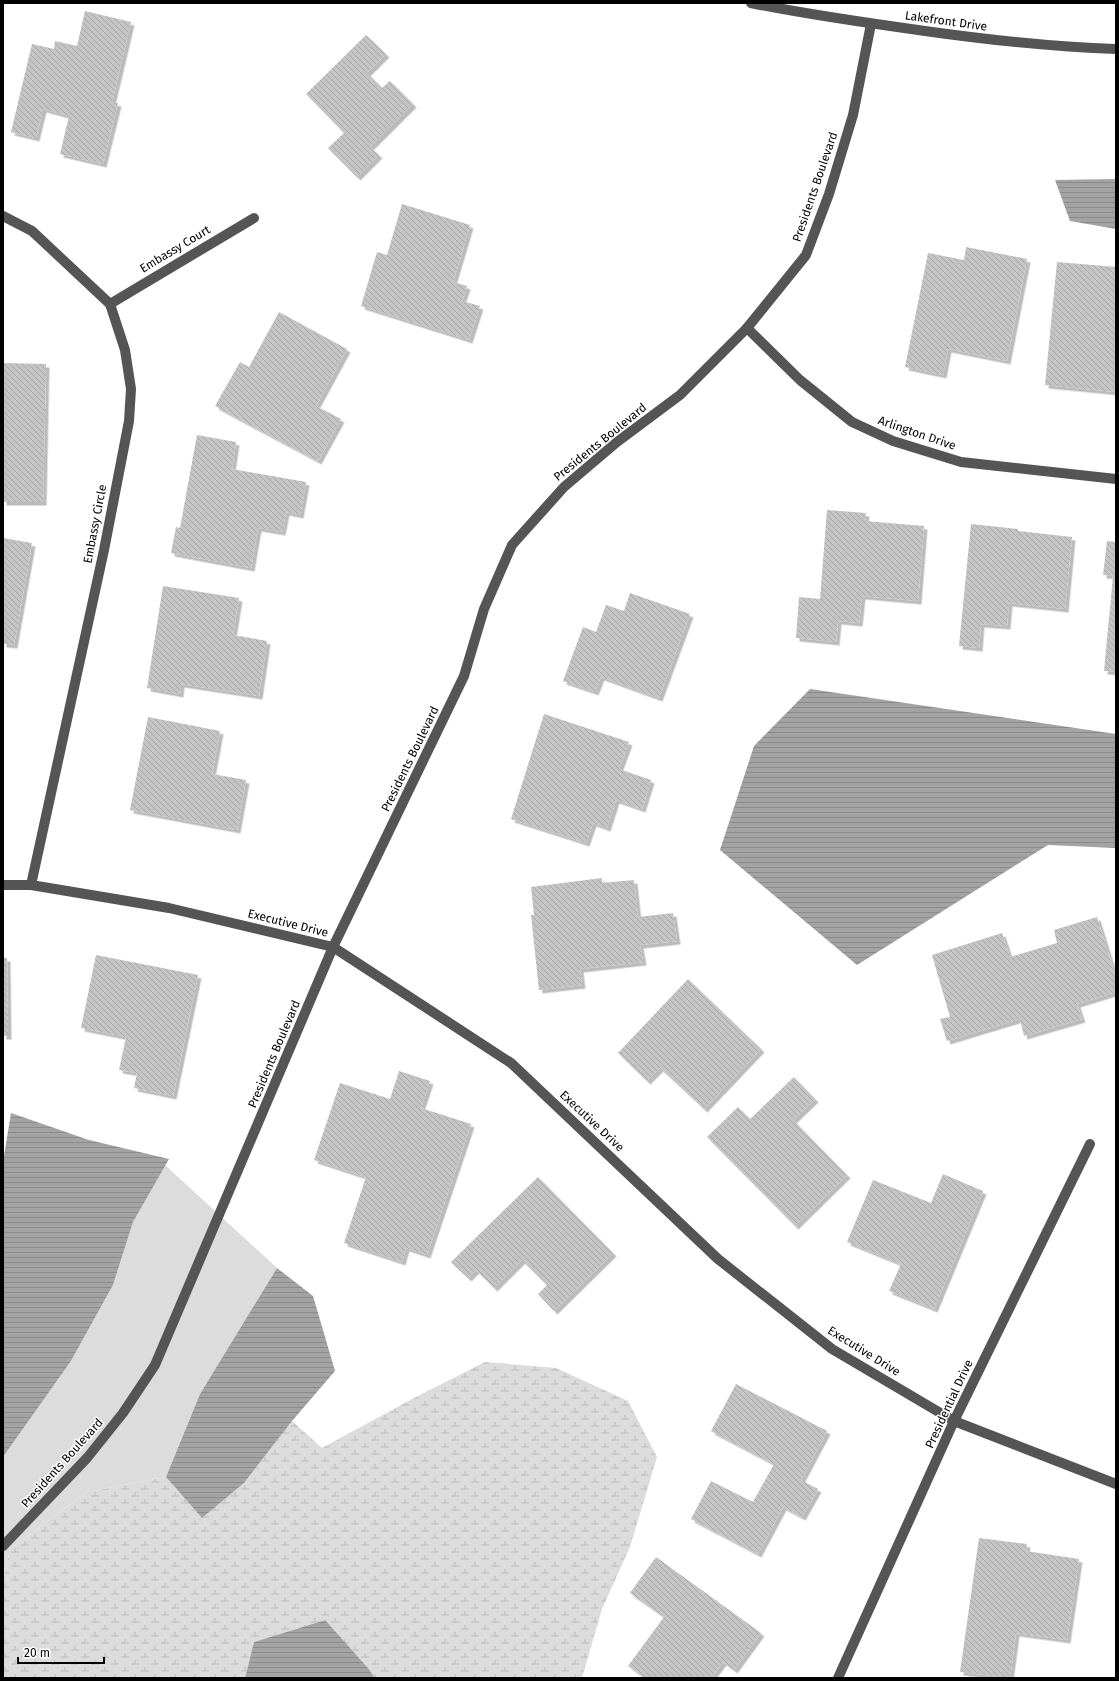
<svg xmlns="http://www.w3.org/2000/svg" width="1119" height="1681" font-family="'Fira Sans',sans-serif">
	<defs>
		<pattern id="wetland-marsh" width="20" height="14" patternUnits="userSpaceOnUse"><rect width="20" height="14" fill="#dcdcdc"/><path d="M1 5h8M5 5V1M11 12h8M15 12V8" fill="none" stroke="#bbb"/></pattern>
		<pattern id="water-rules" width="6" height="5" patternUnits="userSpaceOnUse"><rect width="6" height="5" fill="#a3a3a3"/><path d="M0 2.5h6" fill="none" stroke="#8b8b8b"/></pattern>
		<pattern id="building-back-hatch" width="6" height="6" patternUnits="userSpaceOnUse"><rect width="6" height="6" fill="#c4c4c4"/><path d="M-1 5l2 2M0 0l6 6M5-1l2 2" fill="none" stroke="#a7a7a7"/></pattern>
		<filter id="shadow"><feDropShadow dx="3.5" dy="3.5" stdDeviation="0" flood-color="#0004"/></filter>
	</defs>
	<rect width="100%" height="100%" fill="#fff"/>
	<polygon fill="url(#wetland-marsh)" points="485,1362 556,1368 628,1401 657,1457 630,1547 602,1609 582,1678 375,1678 368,1668 324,1620 254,1642 245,1678 3,1678 3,1581 10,1549 87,1492 166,1477 202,1518 244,1483 292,1421 322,1448 414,1398"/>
	<polygon fill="#dcdcdc" points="165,1165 277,1268 200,1394 166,1477 87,1492 10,1549 3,1581 3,1457 71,1361 113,1285 133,1222"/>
	<g fill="url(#water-rules)">
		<polygon points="1116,179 1116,229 1070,221 1055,180"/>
		<polygon points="810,689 1116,734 1116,848 1048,845 857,965 720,850 754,746"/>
		<polygon points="11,1113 89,1140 169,1159 133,1222 113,1285 71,1361 3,1457 3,1162"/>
		<polygon points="277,1268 313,1296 335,1371 292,1421 244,1483 202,1518 166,1477 200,1394"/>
		<polygon points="325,1620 368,1668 375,1678 245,1678 254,1642"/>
	</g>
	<g fill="url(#building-back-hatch)" filter="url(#shadow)">
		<polygon points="85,11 131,22 112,102 118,103 103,164 60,154 69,116 43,109 36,138 11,132 32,44 54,49 55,41 77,46"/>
		<polygon points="366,35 386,54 367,73 382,88 390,81 413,104 370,147 379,155 357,177 328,148 344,133 306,94"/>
		<polygon points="402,204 470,225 453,282 467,286 462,301 480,306 469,340 361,306 377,252 387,255"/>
		<polygon points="966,247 1027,259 1007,361 948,349 943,375 905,367 928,253 964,260"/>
		<polygon points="1057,262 1116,267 1116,392 1045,385"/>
		<polygon points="279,312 347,349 316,406 341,419 318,461 215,406 240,362 249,367"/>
		<polygon points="3,363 46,364 43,502 3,502"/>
		<polygon points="197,435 236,442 232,469 306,482 300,515 286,512 282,532 258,528 251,568 171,553 176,527 180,528"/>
		<polygon points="827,510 866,513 865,521 924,526 918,601 862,596 859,623 838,621 836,642 796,638 799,597 820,599"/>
		<polygon points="971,524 1018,529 1018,531 1072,537 1065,609 1009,603 1007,626 981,624 979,648 959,646"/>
		<polygon points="3,538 32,543 14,645 3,644"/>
		<polygon points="1107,541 1116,542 1116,672 1104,671 1113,576 1103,575"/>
		<polygon points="163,586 239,598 233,635 267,641 259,696 181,684 180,694 147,688"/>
		<polygon points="630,593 690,614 659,698 601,677 595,692 563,681 583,627 596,632 606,605 624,611"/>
		<polygon points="544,714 629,742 619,769 651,780 642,809 616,800 607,828 593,823 586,843 511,819"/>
		<polygon points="148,717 220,731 212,774 246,780 237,830 130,810"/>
		<polygon points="602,878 602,883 634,880 638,917 673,913 677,941 640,945 643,962 580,969 582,985 539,990 531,915 534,915 531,887"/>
		<polygon points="1097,917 1116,978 1116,992 1077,1004 1082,1019 1024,1036 1020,1019 947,1041 940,1019 950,1017 932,955 1002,933 1010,957 1057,943 1054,930"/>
		<polygon points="96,955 198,975 173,1096 134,1088 137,1073 119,1070 126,1037 81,1028"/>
		<polygon points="3,958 7,958 8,1036 3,1036"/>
		<polygon points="688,979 761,1049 704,1109 660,1068 647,1081 618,1053"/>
		<polygon points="399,1071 430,1081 421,1108 471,1124 427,1255 406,1248 402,1262 344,1243 366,1177 314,1160 340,1083 390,1099"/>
		<polygon points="794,1077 815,1099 793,1120 847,1175 795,1226 707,1137 738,1107 750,1119"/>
		<polygon points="943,1174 983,1191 934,1309 889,1291 901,1264 847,1242 873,1180 931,1203"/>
		<polygon points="538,1177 613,1253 554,1311 538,1294 547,1285 522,1260 494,1288 476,1270 468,1278 451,1262"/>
		<polygon points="736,1384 827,1431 801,1480 818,1489 802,1517 783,1507 758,1554 691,1519 711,1481 753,1502 774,1464 711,1431"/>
		<polygon points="979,1538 1027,1544 1026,1551 1079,1559 1067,1640 1016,1633 1010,1678 960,1672"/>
		<polygon points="656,1557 761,1633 734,1670 723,1662 711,1678 645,1678 628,1666 664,1617 630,1593"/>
	</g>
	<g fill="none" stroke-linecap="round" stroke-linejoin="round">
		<g stroke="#555" stroke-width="10">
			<path d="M751,3C809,15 867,23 925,31C989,40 1052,47 1116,49"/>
			<polyline points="3,216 32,231 110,304 125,350 131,389 129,421 104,550 31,885"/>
			<polyline points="110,304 254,218"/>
			<polyline points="747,328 800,380 852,422 893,441 961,462 1116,479"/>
			<polyline points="3,885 31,885 169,908 333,947 511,1063 718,1259 832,1349 954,1421 1116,1484"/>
			<polyline points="3,1546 87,1458 123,1413 155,1365 333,947 464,676 484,609 512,545 564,487 617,442 680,395 747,328 806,255 829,194 853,115 871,24"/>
			<polyline points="838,1678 954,1421 1090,1144"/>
		</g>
	</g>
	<g text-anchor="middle" stroke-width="3" stroke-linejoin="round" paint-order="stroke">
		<g font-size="12" fill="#000" stroke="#fff">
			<text transform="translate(946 21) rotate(8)" y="4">Lakefront Drive</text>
			<text transform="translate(815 187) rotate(-71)" y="4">Presidents Boulevard</text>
			<text transform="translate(175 249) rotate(-31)" y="4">Embassy Court</text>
			<text transform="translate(917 433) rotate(19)" y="4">Arlington Drive</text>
			<text transform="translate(600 442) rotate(-39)" y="4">Presidents Boulevard</text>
			<text transform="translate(95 524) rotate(-79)" y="4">Embassy Circle</text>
			<text transform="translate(410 759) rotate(-64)" y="4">Presidents Boulevard</text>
			<text transform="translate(288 923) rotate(14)" y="4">Executive Drive</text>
			<text transform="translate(274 1054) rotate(-67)" y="4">Presidents Boulevard</text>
			<text transform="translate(592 1121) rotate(43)" y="4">Executive Drive</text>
			<text transform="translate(864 1351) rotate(32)" y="4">Executive Drive</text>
			<text transform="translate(949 1404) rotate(-65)" y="4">Presidential Drive</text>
			<text transform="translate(62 1463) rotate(-48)" y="4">Presidents Boulevard</text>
		</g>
	</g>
	<rect width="1119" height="1681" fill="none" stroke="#000000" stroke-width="8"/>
	<path d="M18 1657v6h86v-6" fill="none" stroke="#000000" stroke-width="2"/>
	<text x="24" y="1657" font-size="12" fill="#000000" stroke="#ffffff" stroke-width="3" paint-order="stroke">20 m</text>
</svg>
